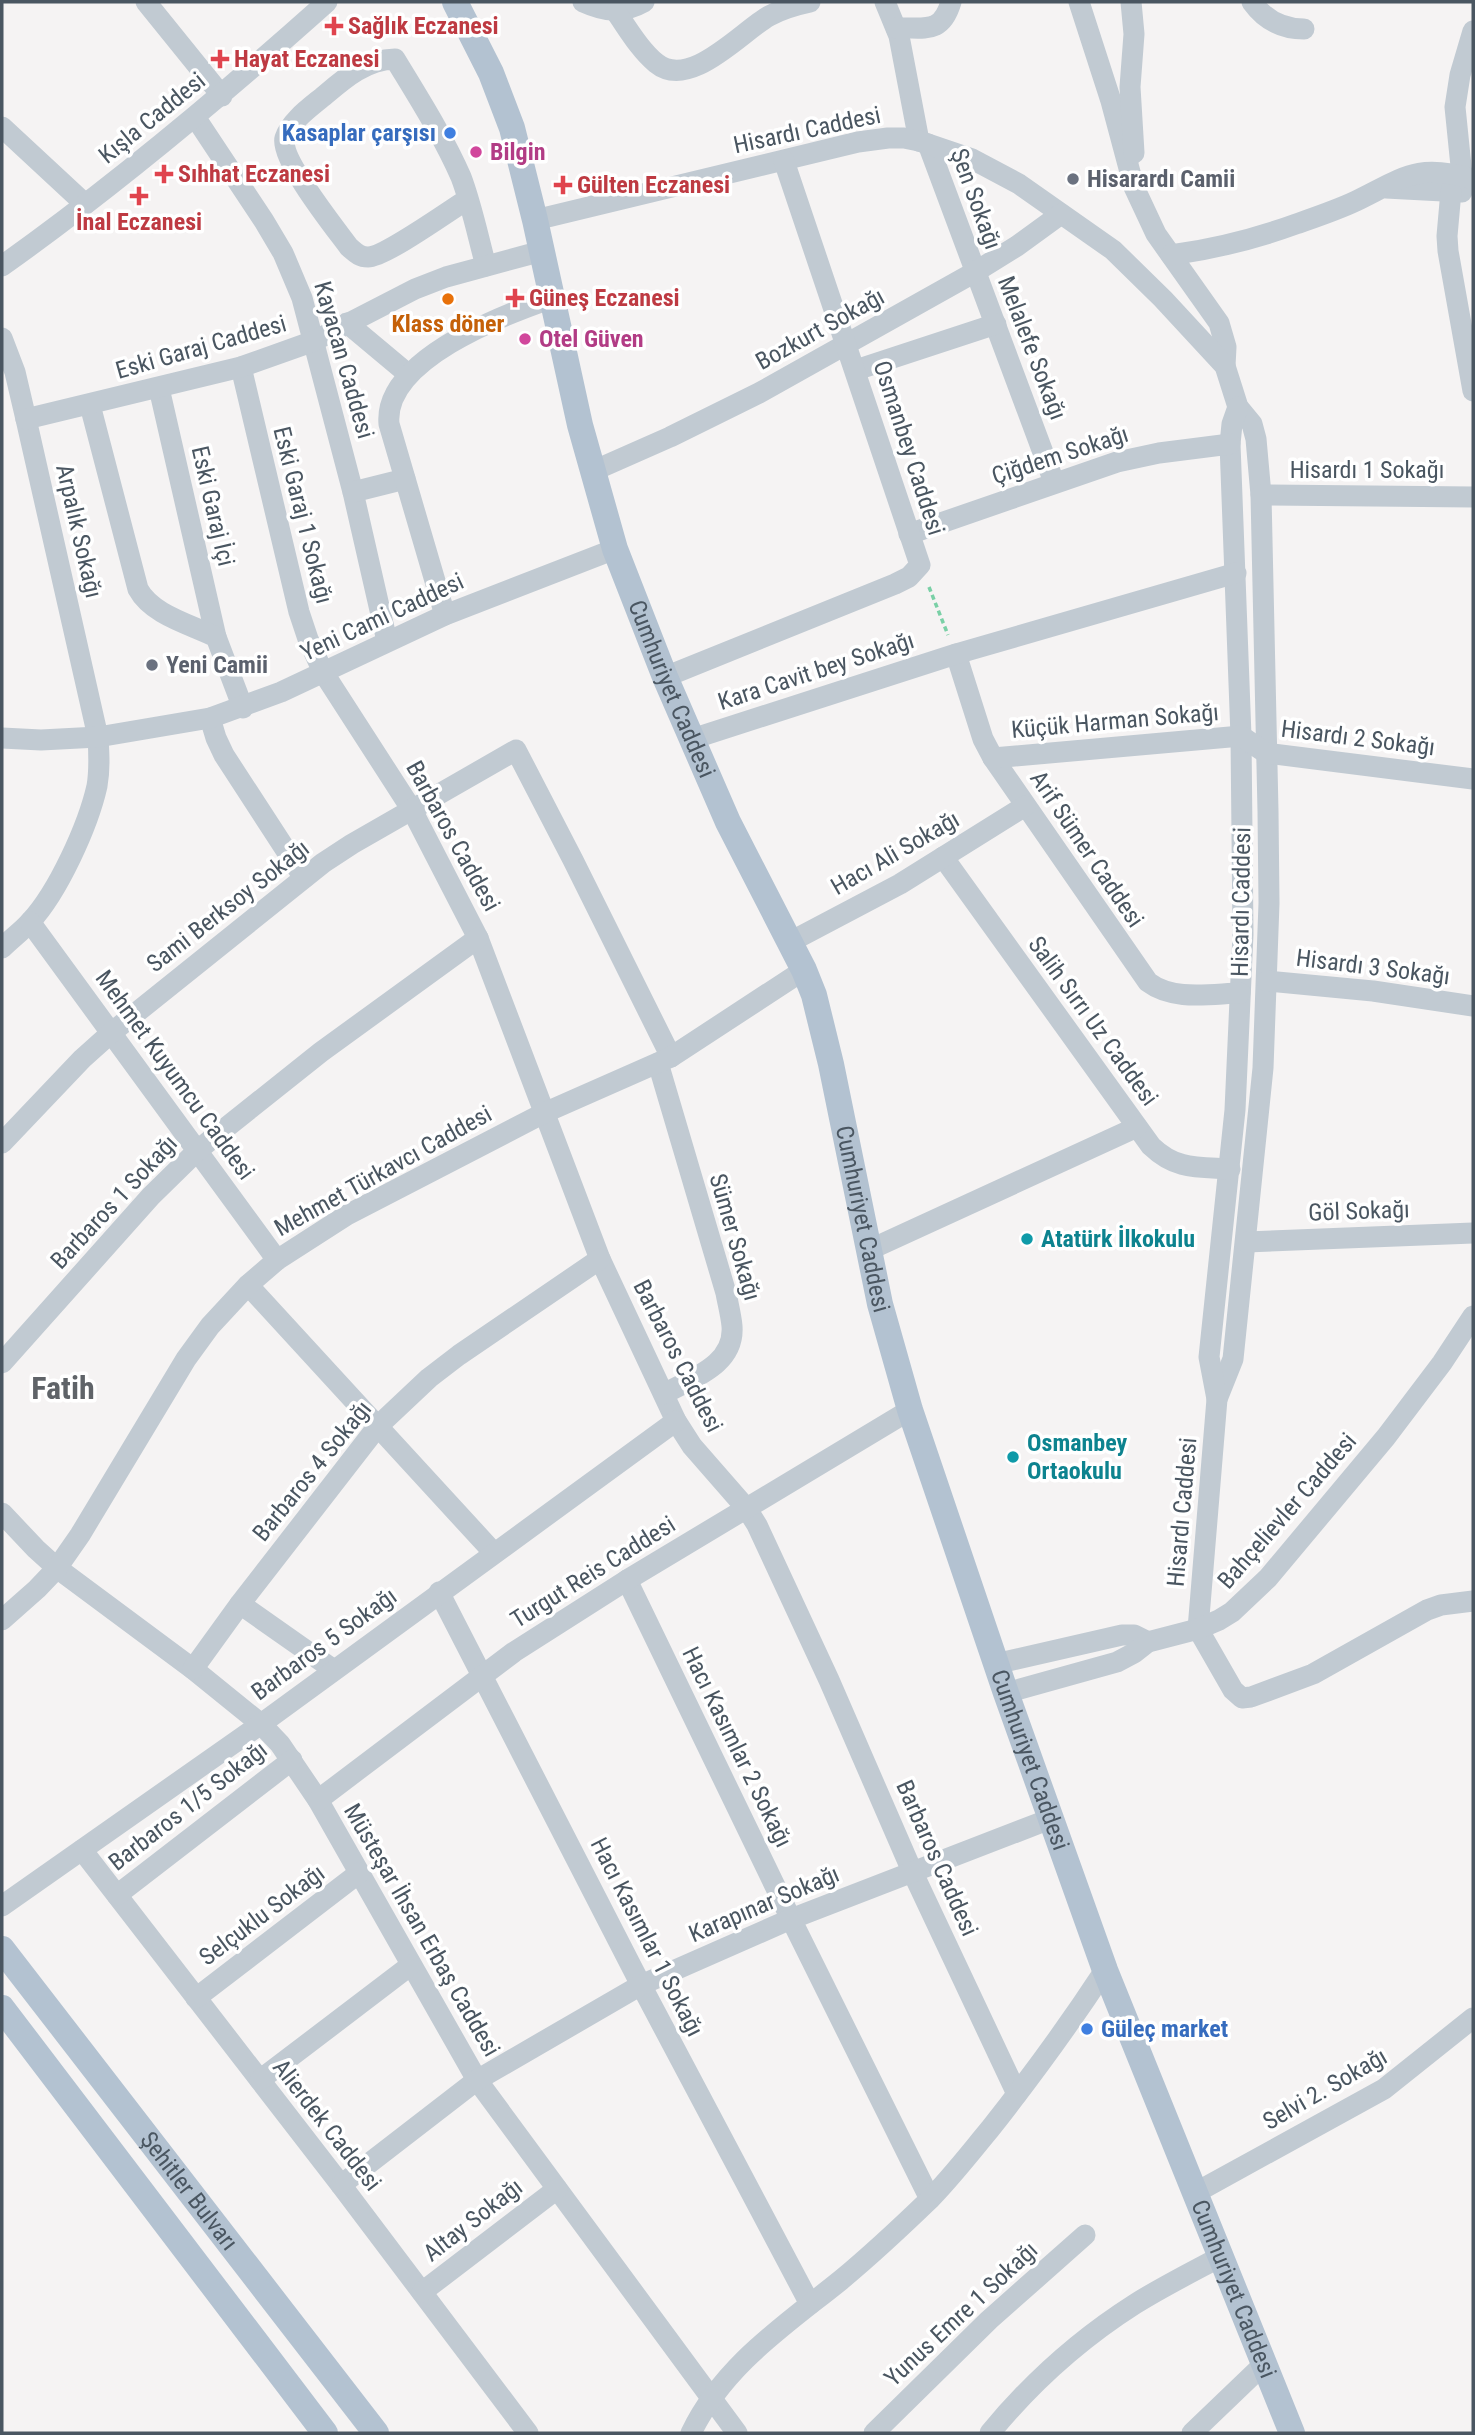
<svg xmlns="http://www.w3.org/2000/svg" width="1475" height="2435" font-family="'Roboto Condensed',sans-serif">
	<rect width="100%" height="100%" fill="#f5f3f3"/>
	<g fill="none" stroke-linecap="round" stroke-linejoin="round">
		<polyline stroke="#7ad0a6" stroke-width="3.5" stroke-dasharray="5 3.5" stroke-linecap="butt" points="929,587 948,635"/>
		<g stroke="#c1cad2" stroke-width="21">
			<polyline points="146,2 222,96"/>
			<path d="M583,2C605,12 623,14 644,2"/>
			<polyline points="885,2 899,36 919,141"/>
			<polyline points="1079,2 1111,101 1134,187 1156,234 1219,323 1226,347 1225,366"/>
			<polyline points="1131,2 1134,34 1130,87 1134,153"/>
			<path d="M1252,2C1265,20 1282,29 1304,29"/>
			<path d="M616,12C628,29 640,50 656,63C690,91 742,31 769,16C782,9 796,5 810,2"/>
			<path d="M896,28C925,27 941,35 951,2"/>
			<polyline points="195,117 264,221 283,253 302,298 353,492 387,641"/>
			<polyline points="2,127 85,204"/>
			<polyline points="928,144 1054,482"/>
			<polyline points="1462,176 1455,107 1460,75 1473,31"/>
			<polyline points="1386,188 1462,192"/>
			<polyline points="1451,191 1447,236 1448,251 1473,391"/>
			<path d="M468,199C450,210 385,257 368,257C359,257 355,252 349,247C335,228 279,158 285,138C291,120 312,106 325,95C346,77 366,60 395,59C418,97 443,136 461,177C472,206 478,237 486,266"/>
			<polyline points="535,220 858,142 888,138 904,138 919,141 972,159 1019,184 1113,250 1163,299 1225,366 1238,407 1252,424 1256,439 1261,495 1268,811 1269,903 1263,1068 1233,1359 1217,1399"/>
			<path d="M1171,255C1214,249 1255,239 1296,224C1316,217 1337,210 1356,201C1405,177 1417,163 1473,179"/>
			<path d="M2,266C116,185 223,95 327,2"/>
			<polyline points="347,323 408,374"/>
			<path d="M2,338L15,372L26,419L98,737C99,754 100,769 97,786C88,826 58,892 30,922C22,931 11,939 2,948"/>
			<polyline points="241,367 299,612 308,639 323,672 412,810 478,938 600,1259 676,1421 692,1446 747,1509 757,1525 829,1680 912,1871 1017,2094"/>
			<polyline points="856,370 996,324"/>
			<polyline points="159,388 216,637"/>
			<path d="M90,405L138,589C152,615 190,624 216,637L243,708"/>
			<polyline points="1238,407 1232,424 1230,444 1241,736 1243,934 1235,1110 1209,1357 1217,1399 1198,1629 1233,1690 1242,1698 1251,1697 1313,1674 1427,1610 1441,1605 1473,1601"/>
			<polyline points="26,419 241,367 314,341 415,289 446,277 542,251"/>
			<polyline points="593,471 670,437 759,393 975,272 1017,246 1061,214"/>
			<polyline points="353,492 405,479"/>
			<polyline points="1261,495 1473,497"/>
			<polyline points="909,534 1117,462 1159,453 1230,444"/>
			<path d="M445,615L389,424C383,360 503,315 552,298"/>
			<path d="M956,654L983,739L993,758L1148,982C1173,1001 1209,994 1240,993"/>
			<polyline points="665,677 895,584 909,577 920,565 784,161"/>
			<polyline points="210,718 216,738 224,755 304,878"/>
			<polyline points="2,738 41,740 98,737 210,718 281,692 445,615 615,549"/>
			<polyline points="692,739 956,654 1236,573"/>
			<polyline points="993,758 1241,736 1266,753 1473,779"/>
			<path d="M943,857L1151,1146C1176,1170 1197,1167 1230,1169"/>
			<polyline points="30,922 277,1260"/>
			<polyline points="790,942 900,884 1025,806"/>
			<polyline points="1267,981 1373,991 1473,1006"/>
			<path d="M658,1063L726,1293C728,1304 731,1315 732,1326C735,1365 692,1378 664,1394"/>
			<polyline points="2,1143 82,1059 111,1033 323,863 352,844 516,750 573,860 671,1057"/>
			<polyline points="1246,1242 1473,1233"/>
			<polyline points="869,1250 1137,1127"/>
			<polyline points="248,1285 494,1553"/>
			<polyline points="2,1363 151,1196 198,1150 321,1052 478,938"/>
			<polyline points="2,1513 36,1549 57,1568 193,1669 261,1724 280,1744 318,1800 477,2080 737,2433"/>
			<polyline points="627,1580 791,1919 930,2199"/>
			<polyline points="439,1592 641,1985 810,2304"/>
			<polyline points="240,1604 334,1670"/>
			<polyline points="2,1620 37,1589 57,1568 80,1535 186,1359 210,1326 248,1285 277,1260 347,1215 544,1113 671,1057 804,970"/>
			<polyline points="995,1664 1122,1635 1134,1635 1148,1642"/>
			<polyline points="193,1669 240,1604 378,1426 429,1378 459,1355 600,1259"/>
			<polyline points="1006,1693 1117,1662 1134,1653 1148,1642 1198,1629 1219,1620 1232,1612 1268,1578 1386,1437 1442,1363 1473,1316"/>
			<polyline points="318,1800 514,1652 627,1580 910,1410"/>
			<polyline points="82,1850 341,2185 528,2433"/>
			<polyline points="117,1895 292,1760"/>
			<polyline points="2,1906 261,1724 676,1421"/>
			<polyline points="196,1998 359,1873"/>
			<polyline points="260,2080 411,1965"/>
			<polyline points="341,2185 477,2080 641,1985 791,1919 1050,1819"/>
			<polyline points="1195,2193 1384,2089 1473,2018"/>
			<polyline points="422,2292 557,2189"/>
			<path d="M691,2433C724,2365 784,2326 841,2280C871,2255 900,2228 928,2201C950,2179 970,2153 990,2129C1031,2077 1069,2025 1105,1970"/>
			<polyline points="874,2433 989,2320 1085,2235"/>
			<path d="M990,2433C1031,2383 1080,2339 1135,2304C1162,2287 1192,2272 1220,2257"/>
			<polyline points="1192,2433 1264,2364"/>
		</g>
		<g stroke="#b3c2d1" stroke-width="26">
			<path id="s1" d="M455,2L491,73L512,128L535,220L580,425L615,549L665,677L728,822L804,970L814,995L831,1064L880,1304L910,1410L1006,1693L1105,1970L1292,2433"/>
			<path id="s2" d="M2,1949L376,2433"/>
			<polyline points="2,2008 325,2433"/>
		</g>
	</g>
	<g fill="#e0444e" stroke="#fff" stroke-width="2.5">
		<path d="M330.5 15.5h7v7h7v7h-7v7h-7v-7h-7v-7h7z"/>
		<path d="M216.5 48.5h7v7h7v7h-7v7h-7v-7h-7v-7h7z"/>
		<path d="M160.5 163.5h7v7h7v7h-7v7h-7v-7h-7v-7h7z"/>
		<path d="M559.5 174.5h7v7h7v7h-7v7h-7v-7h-7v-7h7z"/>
		<path d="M135.5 185.5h7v7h7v7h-7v7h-7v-7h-7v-7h7z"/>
		<path d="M511.5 287.5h7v7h7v7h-7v7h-7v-7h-7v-7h7z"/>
	</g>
	<g fill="#3f7fe0" stroke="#fff" stroke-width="2.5">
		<circle cx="450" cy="133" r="7"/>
		<circle cx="1087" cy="2029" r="7"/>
	</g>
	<g fill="#d1479c" stroke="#fff" stroke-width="2.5">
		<circle cx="476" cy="152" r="7"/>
		<circle cx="525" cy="339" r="7"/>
	</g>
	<g fill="#6b7280" stroke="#fff" stroke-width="2.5">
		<circle cx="1073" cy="179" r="7"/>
		<circle cx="152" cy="665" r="7"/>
	</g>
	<circle fill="#e8710a" stroke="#fff" stroke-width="2.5" cx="448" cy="299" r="7"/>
	<g fill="#0f9aa8" stroke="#fff" stroke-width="2.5">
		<circle cx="1027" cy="1239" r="7"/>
		<circle cx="1013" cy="1457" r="7"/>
	</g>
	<g text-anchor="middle" stroke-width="7" stroke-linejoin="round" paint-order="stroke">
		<g font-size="24" font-weight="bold" fill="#be3a42" stroke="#fff" text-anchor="start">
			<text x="348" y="34">Sağlık Eczanesi</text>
			<text x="234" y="67">Hayat Eczanesi</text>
			<text x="178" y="182">Sıhhat Eczanesi</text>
			<text x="577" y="193">Gülten Eczanesi</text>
			<text x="139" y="230" text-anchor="middle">İnal Eczanesi</text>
			<text x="529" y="306">Güneş Eczanesi</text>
		</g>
		<g font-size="24" fill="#4a5661" stroke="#fff">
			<text transform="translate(152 118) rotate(-39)" y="8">Kışla Caddesi</text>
			<text transform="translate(807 130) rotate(-12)" y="8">Hisardı Caddesi</text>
			<text transform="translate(976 199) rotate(70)" y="8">Şen Sokağı</text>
			<text transform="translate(820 329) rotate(-29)" y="8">Bozkurt Sokağı</text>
			<text transform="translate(201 347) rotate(-16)" y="8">Eski Garaj Caddesi</text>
			<text transform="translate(1032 348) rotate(69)" y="8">Melalefe Sokağı</text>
			<text transform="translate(344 360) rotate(74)" y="8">Kayacan Caddesi</text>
			<text transform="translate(909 448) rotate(72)" y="8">Osmanbey Caddesi</text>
			<text transform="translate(1060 455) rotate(-18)" y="8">Çiğdem Sokağı</text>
			<text x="1367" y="478">Hisardı 1 Sokağı</text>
			<text transform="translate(213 506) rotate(77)" y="8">Eski Garaj İçi</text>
			<text transform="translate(303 515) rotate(76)" y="8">Eski Garaj 1 Sokağı</text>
			<text transform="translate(79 531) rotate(77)" y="8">Arpalık Sokağı</text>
			<text transform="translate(382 617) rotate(-25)" y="8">Yeni Cami Caddesi</text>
			<text transform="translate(816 671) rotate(-18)" y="8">Kara Cavit bey Sokağı</text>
			<text dy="8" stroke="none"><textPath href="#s1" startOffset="723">Cumhuriyet Caddesi</textPath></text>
			<text transform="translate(1115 721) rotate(-5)" y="8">Küçük Harman Sokağı</text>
			<text transform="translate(1358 738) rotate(7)" y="8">Hisardı 2 Sokağı</text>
			<text transform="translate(453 836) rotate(61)" y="8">Barbaros Caddesi</text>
			<text transform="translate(1087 849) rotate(56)" y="8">Arif Sümer Caddesi</text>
			<text transform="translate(895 853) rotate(-30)" y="8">Hacı Ali Sokağı</text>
			<text transform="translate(1241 902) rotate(-89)" y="8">Hisardı Caddesi</text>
			<text transform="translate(228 906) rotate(-38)" y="8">Sami Berksoy Sokağı</text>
			<text transform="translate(1373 967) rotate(7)" y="8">Hisardı 3 Sokağı</text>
			<text transform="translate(1093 1021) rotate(54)" y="8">Salih Sırrı Uz Caddesi</text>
			<text transform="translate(175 1075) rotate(54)" y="8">Mehmet Kuyumcu Caddesi</text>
			<text transform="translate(383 1171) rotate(-29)" y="8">Mehmet Türkavcı Caddesi</text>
			<text transform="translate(114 1202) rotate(-47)" y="8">Barbaros 1 Sokağı</text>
			<text transform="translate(1359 1211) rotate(-2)" y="8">Göl Sokağı</text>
			<text dy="8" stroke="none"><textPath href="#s1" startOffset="1290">Cumhuriyet Caddesi</textPath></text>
			<text transform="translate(735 1237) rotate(74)" y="8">Sümer Sokağı</text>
			<text transform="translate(678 1356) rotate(63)" y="8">Barbaros Caddesi</text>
			<text transform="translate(312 1471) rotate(-51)" y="8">Barbaros 4 Sokağı</text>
			<text transform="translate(1287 1511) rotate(-49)" y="8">Bahçelievler Caddesi</text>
			<text transform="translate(1182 1512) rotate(-85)" y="8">Hisardı Caddesi</text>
			<text transform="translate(593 1572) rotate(-32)" y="8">Turgut Reis Caddesi</text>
			<text transform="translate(324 1644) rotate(-36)" y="8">Barbaros 5 Sokağı</text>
			<text transform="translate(737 1747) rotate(64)" y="8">Hacı Kasımlar 2 Sokağı</text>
			<text dy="8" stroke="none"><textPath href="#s1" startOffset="1857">Cumhuriyet Caddesi</textPath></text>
			<text transform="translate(188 1806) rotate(-38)" y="8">Barbaros 1/5 Sokağı</text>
			<text transform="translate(937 1858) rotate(66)" y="8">Barbaros Caddesi</text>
			<text transform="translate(764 1904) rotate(-23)" y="8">Karapınar Sokağı</text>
			<text transform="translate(262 1915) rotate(-37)" y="8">Selçuklu Sokağı</text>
			<text transform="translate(422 1930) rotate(60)" y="8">Müsteşar İhsan Erbaş Caddesi</text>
			<text transform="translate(647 1937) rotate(63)" y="8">Hacı Kasımlar 1 Sokağı</text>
			<text transform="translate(1325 2089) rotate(-30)" y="8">Selvi 2. Sokağı</text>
			<text transform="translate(327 2125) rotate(52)" y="8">Alierdek Caddesi</text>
			<text dy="8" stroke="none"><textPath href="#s2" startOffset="306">Şehitler Bulvarı</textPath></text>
			<text transform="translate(473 2220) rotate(-38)" y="8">Altay Sokağı</text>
			<text dy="8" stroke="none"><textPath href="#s1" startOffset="2424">Cumhuriyet Caddesi</textPath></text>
			<text transform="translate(961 2314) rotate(-43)" y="8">Yunus Emre 1 Sokağı</text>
		</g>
		<g font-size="24" font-weight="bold" fill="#366cbe" stroke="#fff" text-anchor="end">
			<text x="436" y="141">Kasaplar çarşısı</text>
			<text x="1101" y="2037" text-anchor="start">Güleç market</text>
		</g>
		<g font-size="24" font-weight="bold" fill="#b23c85" stroke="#fff" text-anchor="start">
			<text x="490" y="160">Bilgin</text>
			<text x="539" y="347">Otel Güven</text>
		</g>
		<g font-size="24" font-weight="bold" fill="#5b616d" stroke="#fff" text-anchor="start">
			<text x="1087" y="187">Hisarardı Camii</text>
			<text x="166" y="673">Yeni Camii</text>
		</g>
		<g font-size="24" font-weight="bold" fill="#c56008" stroke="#fff">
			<text x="448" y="332">Klass döner</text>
		</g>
		<g font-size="24" font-weight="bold" fill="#0d838f" stroke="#fff" text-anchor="start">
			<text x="1041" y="1247">Atatürk İlkokulu</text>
			<text x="1027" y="1451">Osmanbey<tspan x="1027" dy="28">Ortaokulu</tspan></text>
		</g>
		<g font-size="32" font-weight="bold" fill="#5f6368" stroke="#fff">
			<text x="63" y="1399">Fatih</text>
		</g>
	</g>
	<rect width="1475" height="2435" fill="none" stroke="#4a5661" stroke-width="7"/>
</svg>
